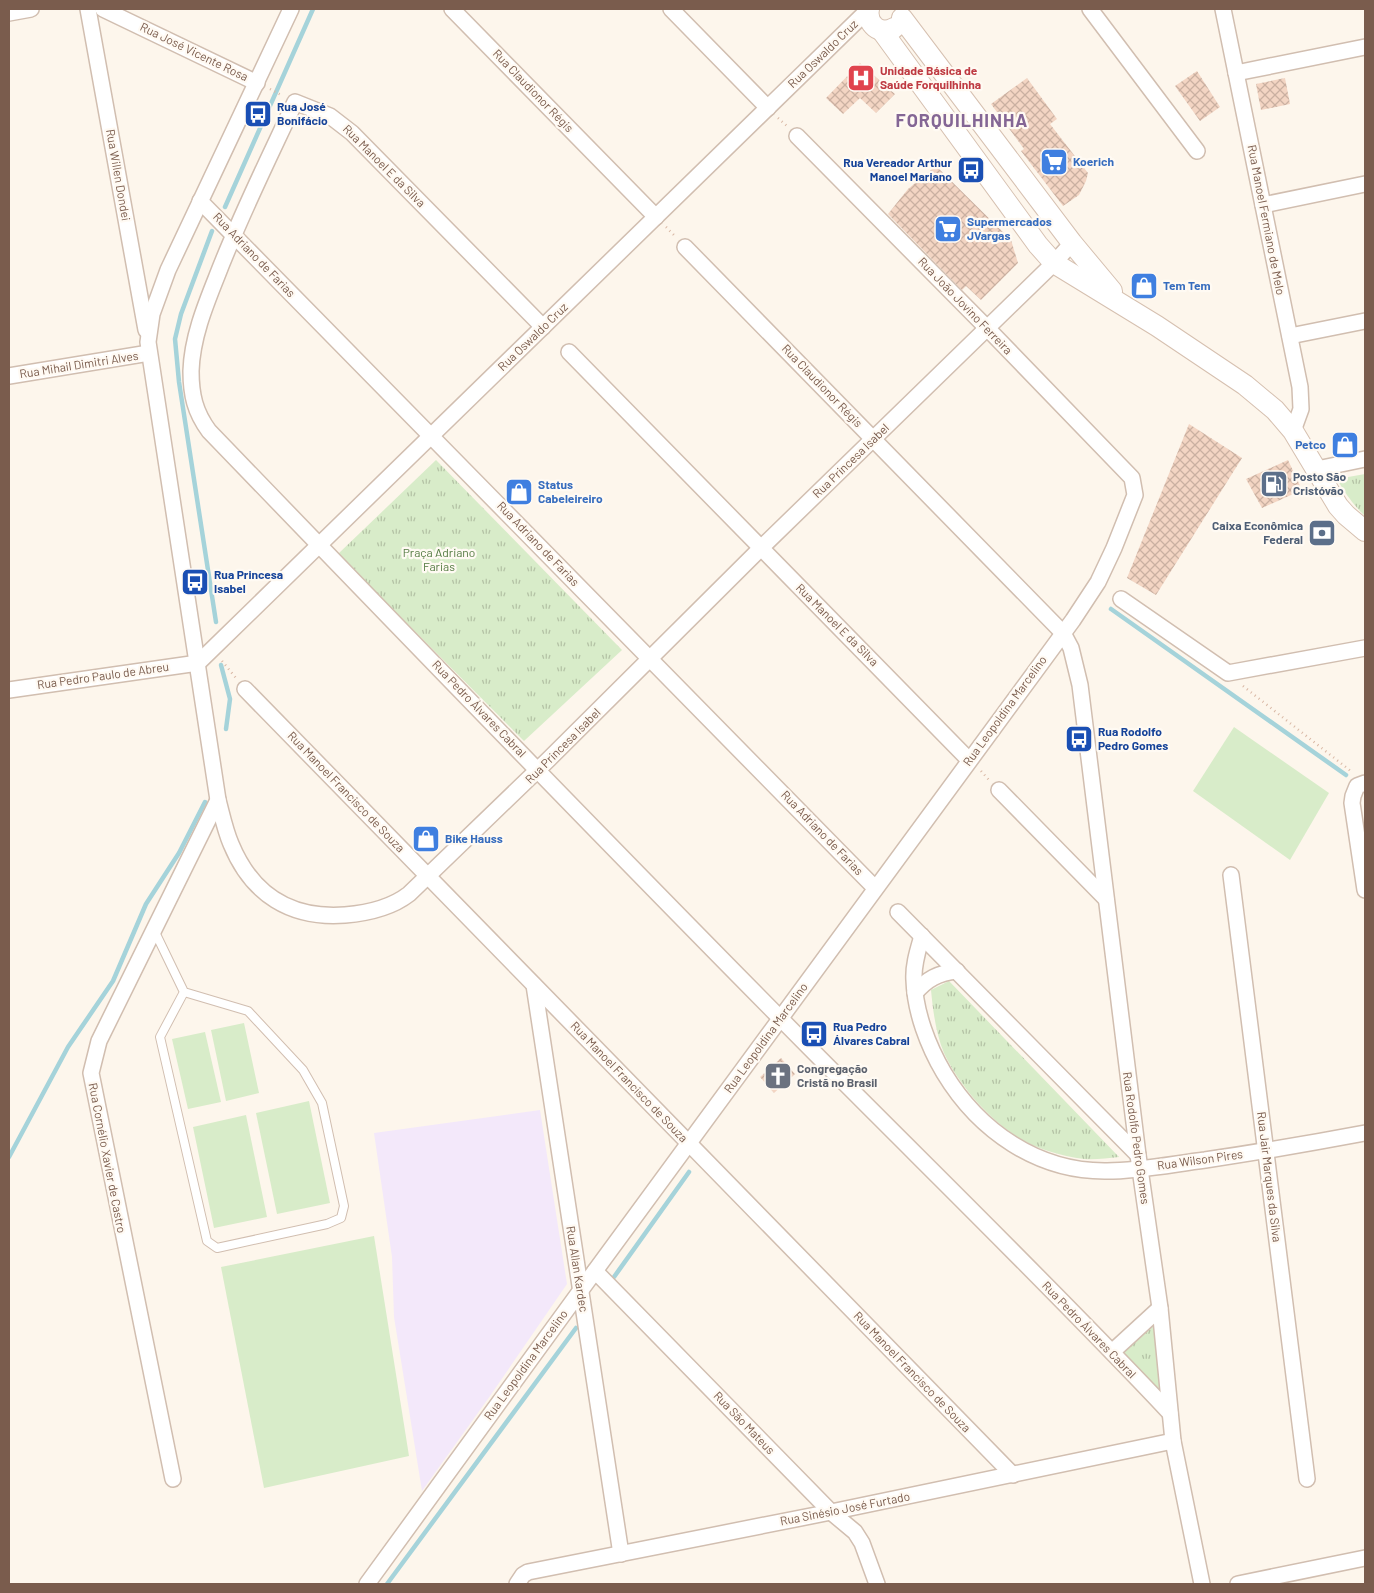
<svg xmlns="http://www.w3.org/2000/svg" width="1374" height="1593" font-family="Barlow,sans-serif">
	<defs>
		<pattern id="grass-tufts" width="24" height="20" patternUnits="userSpaceOnUse" patternTransform="scale(1.25)"><rect width="24" height="20" fill="#d8ecc9"/><path d="M3 7l-1-3M5 7V3M7 7l1-3M15 17l-1-3M17 17v-4M19 17l1-3" fill="none" stroke="#b4c2a5"/></pattern>
		<pattern id="building-cross-hatch" width="8" height="8" patternUnits="userSpaceOnUse" patternTransform="scale(1.25)"><rect width="8" height="8" fill="#f3d5c3"/><path d="M0 0l8 8M0 8l8-8" fill="none" stroke="#cab0a1"/></pattern>
	</defs>
	<rect width="100%" height="100%" fill="#fdf6ec"/>
	<polygon fill="#f3e8fa" points="540,1110 567,1284 490,1396 422,1491 394,1317 392,1257 374,1133"/>
	<g fill="url(#grass-tufts)">
		<polygon points="436,460 622,650 524,741 338,554"/>
		<path d="M1365,474V516C1353,505 1345,493 1337,479Z"/>
		<path d="M949,981L1119,1157C1108,1158 1095,1160 1084,1159C1061,1156 1036,1149 1016,1136C987,1117 959,1085 944,1053C936,1034 933,1011 931,990Z"/>
		<polygon points="1157,1323 1167,1391 1158,1393 1122,1354"/>
	</g>
	<g fill="#d8ecc9">
		<polygon points="1234,727 1329,793 1290,860 1193,791"/>
		<polygon points="244,1023 259,1093 226,1101 211,1030"/>
		<polygon points="205,1032 221,1102 188,1109 172,1039"/>
		<polygon points="309,1101 330,1203 277,1214 256,1113"/>
		<polygon points="246,1115 267,1217 214,1228 193,1127"/>
		<polygon points="374,1236 409,1456 264,1488 221,1267"/>
	</g>
	<g fill="none" stroke-linecap="round" stroke-linejoin="round">
		<g stroke="#a5d3da" stroke-width="4.5">
			<polyline points="225,207 313,9"/>
			<polyline points="212,231 181,314 175,339 179,382 216,622"/>
			<polyline points="1111,609 1346,775"/>
			<polyline points="221,665 230,699 226,729"/>
			<polyline points="9,1157 68,1047 113,981 146,904 179,853 205,802"/>
			<polyline points="614,1277 689,1172"/>
			<polyline points="387,1584 576,1328"/>
		</g>
	</g>
	<g fill="url(#building-cross-hatch)">
		<polygon points="860,63 895,94 876,113 860,98 843,114 826,98"/>
		<polygon points="1197,71 1220,107 1200,121 1175,86"/>
		<polygon points="1027,78 1057,119 1050,124 1088,173 1086,181 1079,195 1063,206 1021,151 1024,149 991,104"/>
		<polygon points="1285,78 1290,104 1261,110 1256,84"/>
		<polygon points="936,166 1011,240 1018,263 981,300 966,286 962,290 888,214 908,189"/>
		<polygon points="1189,424 1242,458 1156,595 1127,578"/>
		<polygon points="1288,460 1302,490 1262,508 1246,479"/>
		<polygon points="781,1058 795,1074 774,1093 760,1077"/>
	</g>
	<g fill="none" stroke-linecap="round" stroke-linejoin="round">
		<g stroke="#d1beb0" stroke-width="10">
			<polyline id="service" points="154,930 184,992 248,1011 303,1070 322,1103 344,1206 341,1218 327,1224 217,1248 207,1241 160,1037 184,992"/>
		</g>
		<g stroke="#d1beb0" stroke-width="18">
			<g id="minor">
				<polyline points="88,9 146,330"/>
				<polyline points="103,9 257,83"/>
				<path d="M291,9L168,270L152,314L148,342L218,800C222,815 225,830 231,844C252,895 291,919 345,915C369,913 391,908 409,894L549,759L761,548L1054,263L1072,243"/>
				<polyline points="452,9 656,217"/>
				<polyline points="671,9 768,108"/>
				<polyline points="1090,9 1197,151"/>
				<polyline points="1223,9 1300,387 1301,409 1293,431"/>
				<polyline points="9,13 31,9"/>
				<polyline points="1236,73 1365,47"/>
				<polyline points="200,201 875,888"/>
				<polyline points="1263,205 1365,184"/>
				<polyline points="685,247 1063,633 1071,648 1080,685 1138,1155 1160,1308 1173,1441 1202,1584"/>
				<path d="M543,327L352,133L330,116L295,102C268,160 240,216 217,276C205,306 192,338 191,371C191,395 195,412 209,431C399,628 589,825 782,1020C911,1151 1044,1279 1170,1413"/>
				<polyline points="1290,336 1365,321"/>
				<polyline points="569,352 969,760"/>
				<polyline points="9,376 149,353"/>
				<polyline points="1317,469 1365,459"/>
				<polyline points="1121,599 1228,673 1365,648"/>
				<polyline points="198,663 868,10"/>
				<polyline points="245,689 1013,1475"/>
				<polyline points="9,690 198,663"/>
				<polyline points="1365,783 1357,786 1353,796 1352,803 1365,890"/>
				<polyline points="999,790 1106,899"/>
				<polyline points="1231,875 1307,1479"/>
				<polyline points="898,912 1138,1155"/>
				<path d="M922,936C918,950 913,965 914,980C915,1012 928,1046 944,1073C979,1131 1038,1172 1107,1171C1140,1171 1173,1164 1205,1160C1259,1152 1312,1143 1365,1133"/>
				<polyline points="534,985 621,1554"/>
				<path d="M915,993C927,979 938,973 957,971"/>
				<polyline points="595,1271 831,1512 855,1532 862,1543 877,1584"/>
				<polyline points="1112,1352 1160,1308"/>
				<polyline points="173,1479 91,1073 99,1041 218,800"/>
				<polyline points="367,1584 581,1290 1073,620 1098,582 1114,548 1135,495 1132,478 987,328 797,136"/>
				<polyline points="517,1584 523,1575 528,1572 831,1512 1173,1441"/>
				<polyline points="1238,1584 1365,1558"/>
			</g>
		</g>
		<g stroke="#d6c0b0" stroke-width="22">
			<g id="secondary">
				<path d="M869,9C866,24 880,36 894,28"/>
				<polyline points="902,18 1072,243 1112,291"/>
				<polyline points="882,31 1038,245 1054,263 1157,326 1245,385 1275,410 1293,431 1338,506 1346,515 1365,531"/>
			</g>
		</g>
		<g stroke="#d9b8a5" stroke-width="2.5" stroke-dasharray="1 4" stroke-linecap="butt">
			<polyline points="270,89 283,96"/>
			<polyline points="778,118 787,126"/>
			<polyline points="666,227 676,237"/>
			<polyline points="222,661 236,678"/>
			<polyline points="1243,686 1352,772"/>
			<polyline points="981,771 989,780"/>
		</g>
		<use href="#service" stroke="#fff" stroke-width="8"/>
		<use href="#minor" stroke="#fff" stroke-width="15"/>
		<use href="#secondary" stroke="#fff" stroke-width="20"/>
	</g>
	<defs>
		<g id="hospital-square" transform="scale(1.4375)"><rect x="-9" y="-9" width="18" height="18" rx="4" fill="#e0444e" stroke="#fffaf3"/><path d="M-5-5h3v3.5h4V-5h3V5h-3V1.5h-4V5h-3Z" fill="#fff"/></g>
		<g id="bus-square" transform="scale(1.4375)"><rect x="-9" y="-9" width="18" height="18" rx="4" fill="#1a4fb4" stroke="#fffaf3"/><path d="M-5-6H5V4H4V6H2V4H-2V6H-4V4H-5ZM-3.5-4V0h7V-4ZM-3.5 1.2v1.5H-2V1.2ZM2 1.2v1.5H3.5V1.2Z" fill="#fff"/></g>
		<g id="supermarket-square" transform="scale(1.4375)"><rect x="-9" y="-9" width="18" height="18" rx="4" fill="#3f7fe0" stroke="#fffaf3"/><path d="M-6-5.5h2.5l.6 2H6L4.5 2H-2.5L-4.4-4H-6ZM-1.5 3.2a1.3 1.3 0 1 0 .1 0ZM3 3.2a1.3 1.3 0 1 0 .1 0Z" fill="#fff"/></g>
		<g id="shop-square" transform="scale(1.4375)"><rect x="-9" y="-9" width="18" height="18" rx="4" fill="#3f7fe0" stroke="#fffaf3"/><path d="M-5-2.5h2.3a2.7 3.5 0 0 1 5.4 0H5L5.5 6h-11ZM-1.5-2.5h3a1.5 2.3 0 0 0-3 0Z" fill="#fff"/></g>
		<g id="fuel-square" transform="scale(1.4375)"><rect x="-9" y="-9" width="18" height="18" rx="4" fill="#5c6f8a" stroke="#fffaf3"/><path d="M-5.5-6h7V0h2V4h1.3V-2.5L3-4.5l.8-.8L6-3V5H2.5V1h-1V6h-7ZM-4.2-4.7v3.2H.2V-4.7Z" fill="#fff"/></g>
		<g id="bank-square" transform="scale(1.4375)"><rect x="-9" y="-9" width="18" height="18" rx="4" fill="#5c6f8a" stroke="#fffaf3"/><path d="M-6-4H6V4H-6ZM0-2.3a2.3 2.3 0 1 0 0 4.6a2.3 2.3 0 1 0 0-4.6Z" fill="#fff"/></g>
		<g id="church-square" transform="scale(1.4375)"><rect x="-9" y="-9" width="18" height="18" rx="4" fill="#6b7280" stroke="#fffaf3"/><path d="M-1.2-6h2.4v3.5h3.3v2.4h-3.3V6h-2.4V-.1h-3.3v-2.4h3.3Z" fill="#fff"/></g>
	</defs>
	<g fill-rule="evenodd">
		<use href="#hospital-square" x="861" y="78"/>
		<use href="#bus-square" x="258" y="114"/>
		<use href="#supermarket-square" x="1054" y="162"/>
		<use href="#bus-square" x="971" y="170"/>
		<use href="#supermarket-square" x="948" y="229"/>
		<use href="#shop-square" x="1144" y="286"/>
		<use href="#shop-square" x="1345" y="445"/>
		<use href="#fuel-square" x="1274" y="484"/>
		<use href="#shop-square" x="519" y="492"/>
		<use href="#bank-square" x="1322" y="533"/>
		<use href="#bus-square" x="195" y="582"/>
		<use href="#bus-square" x="1079" y="739"/>
		<use href="#shop-square" x="426" y="839"/>
		<use href="#bus-square" x="814" y="1034"/>
		<use href="#church-square" x="778" y="1076"/>
	</g>
	<g text-anchor="middle" stroke-width="4.5" stroke-linejoin="round" paint-order="stroke">
		<g font-size="12" fill="#7a5c4d" stroke="#fffaf3">
			<text transform="translate(194 52) rotate(26)" y="4">Rua José Vicente Rosa</text>
			<text transform="translate(823 54) rotate(-44)" y="4">Rua Oswaldo Cruz</text>
			<text transform="translate(533 91) rotate(46)" y="4">Rua Claudionor Régis</text>
			<text transform="translate(384 166) rotate(45)" y="4">Rua Manoel E da Silva</text>
			<text transform="translate(118 175) rotate(80)" y="4">Rua Willen Dondei</text>
			<text transform="translate(1266 220) rotate(79)" y="4">Rua Manoel Fermiano de Melo</text>
			<text transform="translate(254 255) rotate(46)" y="4">Rua Adriano de Farias</text>
			<text transform="translate(965 306) rotate(46)" y="4">Rua João Jovino Ferreira</text>
			<text transform="translate(533 337) rotate(-44)" y="4">Rua Oswaldo Cruz</text>
			<text transform="translate(79 365) rotate(-9)" y="4">Rua Mihail Dimitri Alves</text>
			<text transform="translate(822 386) rotate(46)" y="4">Rua Claudionor Régis</text>
			<text transform="translate(851 461) rotate(-44)" y="4">Rua Princesa Isabel</text>
			<text transform="translate(538 544) rotate(46)" y="4">Rua Adriano de Farias</text>
			<text transform="translate(837 625) rotate(45)" y="4">Rua Manoel E da Silva</text>
			<text transform="translate(103 676) rotate(-8)" y="4">Rua Pedro Paulo de Abreu</text>
			<text transform="translate(479 709) rotate(46)" y="4">Rua Pedro Álvares Cabral</text>
			<text transform="translate(1005 711) rotate(-54)" y="4">Rua Leopoldina Marcelino</text>
			<text transform="translate(563 746) rotate(-45)" y="4">Rua Princesa Isabel</text>
			<text transform="translate(346 792) rotate(46)" y="4">Rua Manoel Francisco de Souza</text>
			<text transform="translate(822 833) rotate(46)" y="4">Rua Adriano de Farias</text>
			<text transform="translate(766 1038) rotate(-54)" y="4">Rua Leopoldina Marcelino</text>
			<text transform="translate(629 1082) rotate(46)" y="4">Rua Manoel Francisco de Souza</text>
			<text transform="translate(1136 1138) rotate(82)" y="4">Rua Rodolfo Pedro Gomes</text>
			<text transform="translate(107 1158) rotate(79)" y="4">Rua Cornélio Xavier de Castro</text>
			<text transform="translate(1200 1160) rotate(-8)" y="4">Rua Wilson Pires</text>
			<text transform="translate(1269 1177) rotate(83)" y="4">Rua Jair Marques da Silva</text>
			<text transform="translate(577 1269) rotate(81)" y="4">Rua Allan Kardec</text>
			<text transform="translate(1089 1330) rotate(46)" y="4">Rua Pedro Álvares Cabral</text>
			<text transform="translate(526 1365) rotate(-54)" y="4">Rua Leopoldina Marcelino</text>
			<text transform="translate(912 1372) rotate(46)" y="4">Rua Manoel Francisco de Souza</text>
			<text transform="translate(744 1423) rotate(46)" y="4">Rua São Mateus</text>
			<text transform="translate(845 1509) rotate(-11)" y="4">Rua Sinésio José Furtado</text>
		</g>
		<g font-size="12" font-weight="bold" fill="#be3a42" stroke="#fffaf3" text-anchor="start">
			<text x="880" y="75">Unidade Básica de<tspan x="880" dy="14">Saúde Forquilhinha</tspan></text>
		</g>
		<g font-size="12" font-weight="bold" fill="#164399" stroke="#fffaf3" text-anchor="start">
			<text x="277" y="111">Rua José<tspan x="277" dy="14">Bonifácio</tspan></text>
			<text x="952" y="167" text-anchor="end">Rua Vereador Arthur<tspan x="952" dy="14">Manoel Mariano</tspan></text>
			<text x="214" y="579">Rua Princesa<tspan x="214" dy="14">Isabel</tspan></text>
			<text x="1098" y="736">Rua Rodolfo<tspan x="1098" dy="14">Pedro Gomes</tspan></text>
			<text x="833" y="1031">Rua Pedro<tspan x="833" dy="14">Álvares Cabral</tspan></text>
		</g>
		<g font-size="12" font-weight="bold" fill="#366cbe" stroke="#fffaf3" text-anchor="start">
			<text x="1073" y="166">Koerich</text>
			<text x="967" y="226">Supermercados<tspan x="967" dy="14">JVargas</tspan></text>
			<text x="1163" y="290">Tem Tem</text>
			<text x="1326" y="449" text-anchor="end">Petco</text>
			<text x="538" y="489">Status<tspan x="538" dy="14">Cabeleireiro</tspan></text>
			<text x="445" y="843">Bike Hauss</text>
		</g>
		<g font-size="12" font-weight="bold" fill="#4e5e75" stroke="#fffaf3" text-anchor="start">
			<text x="1293" y="481">Posto São<tspan x="1293" dy="14">Cristóvão</tspan></text>
			<text x="1303" y="530" text-anchor="end">Caixa Econômica<tspan x="1303" dy="14">Federal</tspan></text>
		</g>
		<g font-size="12" fill="#537a41" stroke="#fffaf3">
			<text x="439" y="557">Praça Adriano<tspan x="439" dy="14">Farias</tspan></text>
		</g>
		<g font-size="12" font-weight="bold" fill="#5b616d" stroke="#fffaf3" text-anchor="start">
			<text x="797" y="1073">Congregação<tspan x="797" dy="14">Cristã no Brasil</tspan></text>
		</g>
		<g font-size="18" font-weight="bold" letter-spacing="1" fill="#846695" stroke="#fffaf3">
			<text x="962" y="127">FORQUILHINHA</text>
		</g>
	</g>
	<rect width="1374" height="1593" fill="none" stroke="#7a5c4d" stroke-width="20"/>
</svg>
